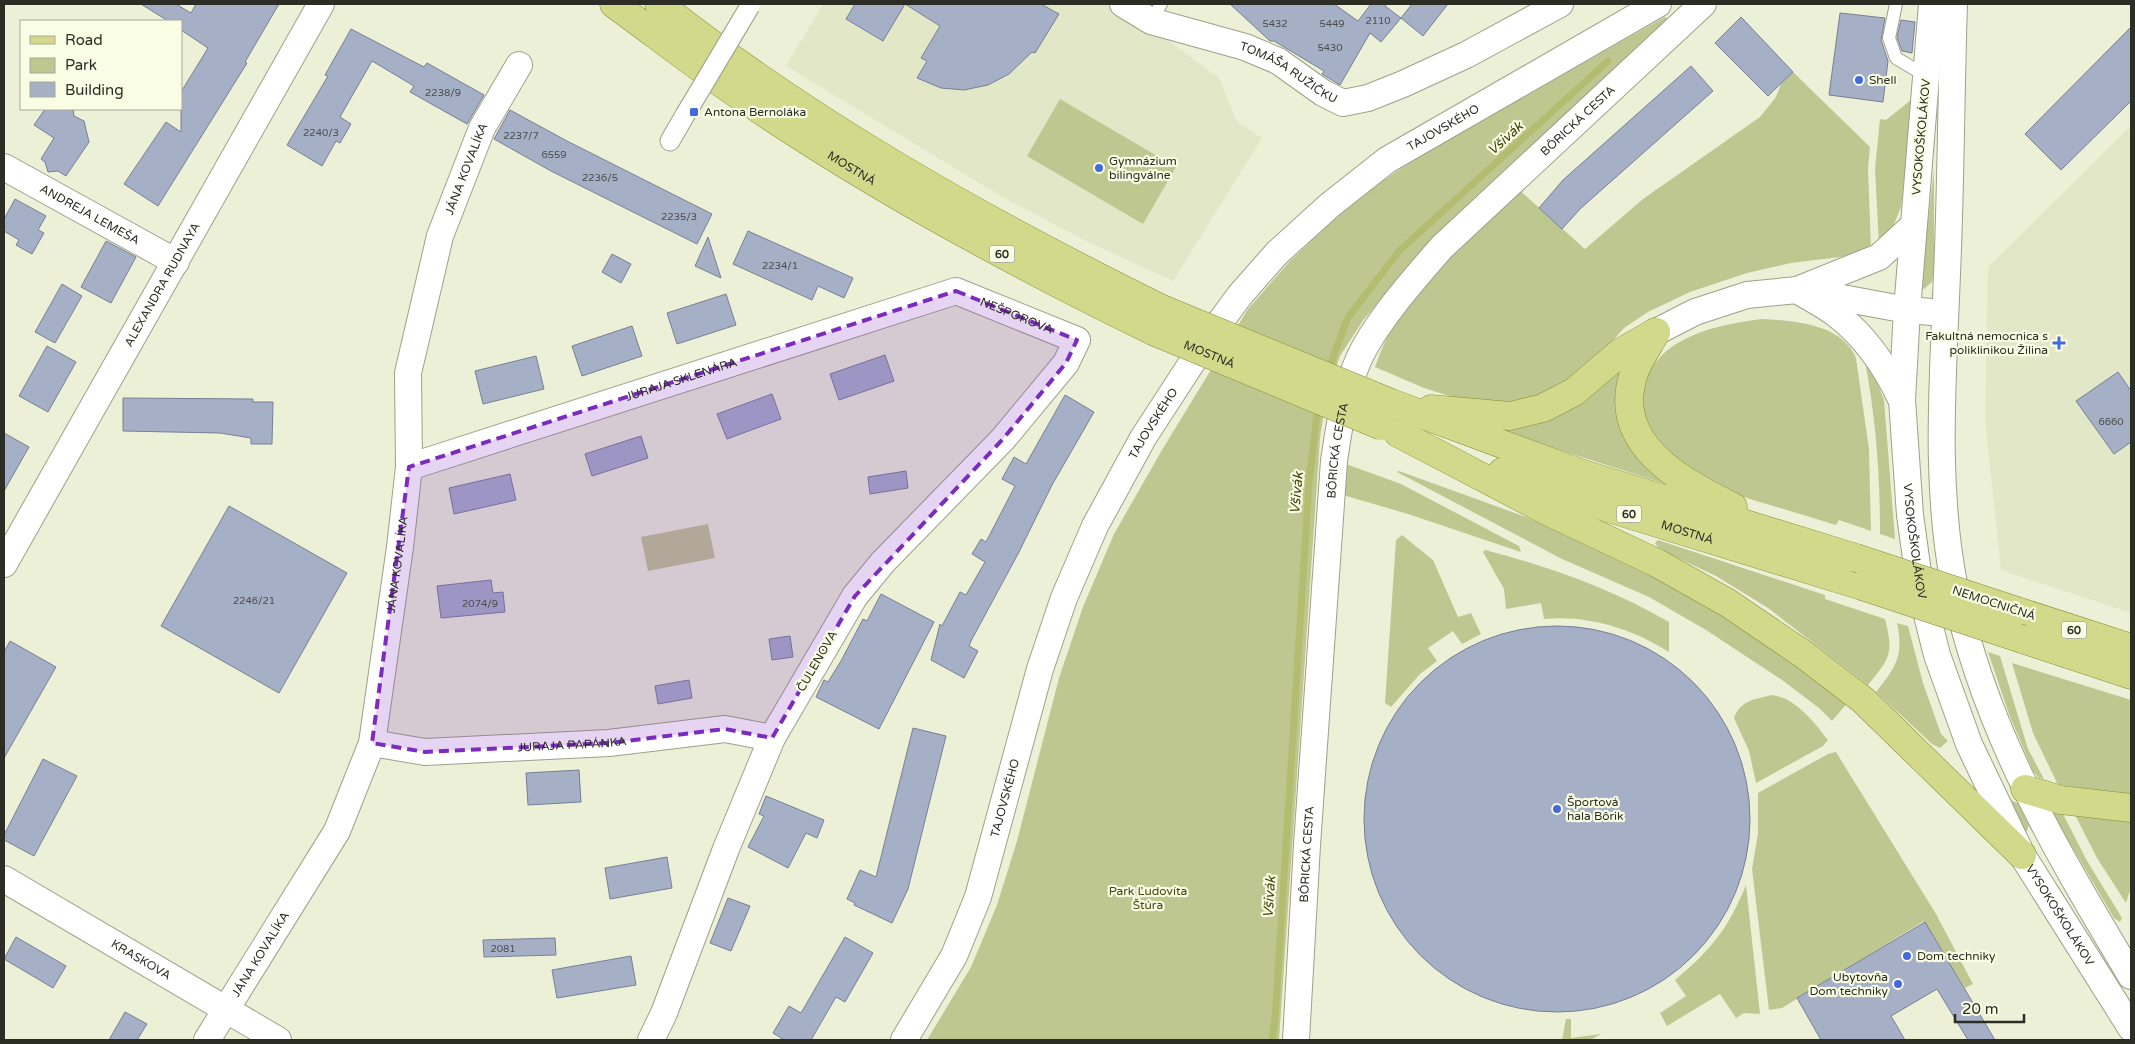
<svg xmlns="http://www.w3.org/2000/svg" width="2135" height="1044" font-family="'Varela Round',sans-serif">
	<rect width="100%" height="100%" fill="#ecf0d7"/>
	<g fill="#e2e7c7">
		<polygon points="823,4 1110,4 1149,26 1219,78 1237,122 1262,138 1173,281 1084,240 1004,198 786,66"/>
		<polygon points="2131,126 2131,613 2001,570 1985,419 1988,267"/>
	</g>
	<g fill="#bfc791">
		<polygon points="1665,17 1668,19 1434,239 1364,319 1340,356 1327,393 1320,438 1279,1040 927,1040 971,967 997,905 1017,841 1059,678 1083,607 1114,534 1162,450 1248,309 1289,262 1341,213 1375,186 1436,145"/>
		<path d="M1793,72L1870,147L1868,168L1871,249L1857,255L1791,263L1747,273L1690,292L1648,312L1624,328L1590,366L1566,385L1512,407L1459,399L1424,388L1375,367C1379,356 1383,345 1388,335C1420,278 1471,233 1517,188L1585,249L1643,199L1760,117L1776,97L1781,84Z"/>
		<polygon points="1060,99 1176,167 1143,224 1027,156"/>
		<polygon points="1911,100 1913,105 1901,207 1892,229 1879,245 1875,169 1880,119 1886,120"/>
		<polygon points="1934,169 1934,272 1932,282 1924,289 1922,287 1922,271"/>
		<path d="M1762,319C1795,321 1842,324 1856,358L1869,449L1871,531L1839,520L1836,525C1809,517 1781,508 1753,500C1742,496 1728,494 1717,489C1706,483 1673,460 1664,451C1633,417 1635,370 1676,344C1702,328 1732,323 1762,319Z"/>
		<path d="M1865,361L1873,372L1884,400L1895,539L1880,534C1880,473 1876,421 1865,361Z"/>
		<polygon points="1621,370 1667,482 1666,484 1500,431 1500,428"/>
		<polygon points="1346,464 1401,484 1519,546 1521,552 1408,514 1343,495"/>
		<polygon points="1399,471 1526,517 1614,554 1701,598 1850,700 1832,721 1819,708 1782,680 1706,630 1649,597 1562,559 1397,472"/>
		<polygon points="708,524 715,558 648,571 641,537"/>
		<polygon points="1402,535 1433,560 1458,617 1471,613 1481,634 1462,644 1453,631 1428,648 1437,661 1420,674 1391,707 1385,703 1396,540"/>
		<path d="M1658,540L1825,595V599L1885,619C1894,654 1890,658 1868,685L1768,608L1716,576L1659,549L1655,543Z"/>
		<path d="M1485,550C1548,566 1612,589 1669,622V652C1632,629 1589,615 1544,619L1541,603L1506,609L1504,589L1483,552Z"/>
		<path d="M1897,623L1908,626L1923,683L1941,734L1948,741L1940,748L1932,744L1876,692C1896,667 1904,656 1897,623Z"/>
		<polygon points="1988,652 2000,656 2028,749 2044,779 2038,777 2033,771 2009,714"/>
		<polygon points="2012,663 2131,700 2131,794 2058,785 2033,733"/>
		<path d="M1771,695C1795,697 1814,722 1828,740L1823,746L1756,783L1749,751L1734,718C1741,700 1753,700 1771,695Z"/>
		<polygon points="1836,752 1936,914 1973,984 1965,988 1924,921 1782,1008 1769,1010 1752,869 1758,834 1758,793 1828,754"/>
		<polygon points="2010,800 2018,803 2029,825 2027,831 2024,831 2008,803"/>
		<polygon points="2060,808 2086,859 2122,918 2120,922 2114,918 2054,816 2054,809"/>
		<polygon points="2072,809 2131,816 2131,887 2126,903 2097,858"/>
		<path d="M1746,885L1760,1014L1744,1013L1736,1018L1720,994L1667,1026L1660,1013L1686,996L1675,980C1711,950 1728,929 1746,885Z"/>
		<polygon points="1566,1019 1571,1019 1571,1038 1601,1034 1590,1040 1562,1040"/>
	</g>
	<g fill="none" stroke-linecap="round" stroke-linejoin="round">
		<g stroke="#b3bc6f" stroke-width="7">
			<polyline points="1328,371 1347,319 1399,251 1608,61"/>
			<polyline points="1272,1040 1275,1019 1309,482 1318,405"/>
		</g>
	</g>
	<g fill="#a5afc5" stroke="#778095">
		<polygon points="141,4 176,4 191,13 196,4 279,4 245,62 247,63 158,206 124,184 166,122 181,132 181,92 208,48 181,30 181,21 168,21"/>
		<polygon points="855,4 1041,4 1059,14 1035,53 1032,52 1009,74 988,85 964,90 941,88 917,78 927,61 921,58 940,26 905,4 883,41 846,19"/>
		<polygon points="1230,4 1334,4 1358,21 1371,4 1386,4 1385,6 1401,18 1381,42 1370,33 1340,85 1322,74 1324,71 1274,41 1270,41"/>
		<polygon points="1412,4 1448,4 1423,36 1401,18"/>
		<polygon points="1840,13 1885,18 1881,40 1888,61 1883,102 1829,95"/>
		<polygon points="1741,17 1793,72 1768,96 1715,43"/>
		<polygon points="1901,20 1915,22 1912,53 1902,51 1897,37"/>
		<polygon points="2131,27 2131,101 2061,170 2025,134"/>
		<polygon points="351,29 424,67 427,63 484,95 467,124 410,92 414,86 372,61 340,117 351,124 340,143 336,141 322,166 287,145 328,76 325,75"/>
		<polygon points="1691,66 1713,91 1580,209 1562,229 1539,208 1563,180"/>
		<polygon points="45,109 73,109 74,116 84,121 89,142 66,176 58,171 48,172 45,162 41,159 54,138 34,125"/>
		<polygon points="510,110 567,141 712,214 697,244 551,171 494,139"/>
		<polygon points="15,199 46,216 38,230 44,233 32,254 16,245 19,240 4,231 4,219"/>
		<polygon points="748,231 853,278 844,298 818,286 812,300 733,264"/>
		<polygon points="708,237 721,278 695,266"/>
		<polygon points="106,241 136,257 111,303 81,287"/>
		<polygon points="612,254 631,264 621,283 602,272"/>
		<polygon points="62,284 82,296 55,343 35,332"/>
		<polygon points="726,294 736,325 677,344 667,313"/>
		<polygon points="632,326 642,356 582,376 572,346"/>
		<polygon points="47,346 76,362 48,412 19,396"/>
		<polygon points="885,355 894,381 839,400 830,374"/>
		<polygon points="536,356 544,389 483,404 475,371"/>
		<polygon points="2118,372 2131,391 2131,442 2114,454 2076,401"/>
		<polygon points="772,394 781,419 727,439 717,414"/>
		<polygon points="1065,395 1094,412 1052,485 1019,552 971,641 969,646 978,651 964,678 931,660 940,624 942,626 960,592 966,595 985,562 972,554 981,539 986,542 1015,486 1002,479 1014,457 1026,464"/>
		<polygon points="123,398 253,399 253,402 273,402 272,444 251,444 251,438 220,433 123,431"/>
		<polygon points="4,433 29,447 4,491"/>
		<polygon points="641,436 648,458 592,476 585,454"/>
		<polygon points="906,471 908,488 870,494 868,477"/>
		<polygon points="510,474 516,500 454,514 449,488"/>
		<polygon points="229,506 347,573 279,693 161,626"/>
		<polygon points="491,580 493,593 503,592 505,612 441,618 437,586"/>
		<polygon points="881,594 934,622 879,729 816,697 824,680 828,682 841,661 863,619 867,621"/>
		<circle cx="1557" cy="819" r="193"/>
		<polygon points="790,636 793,657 772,660 769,639"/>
		<polygon points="10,641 56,667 4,758 4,652"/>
		<polygon points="689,680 692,698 658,704 655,686"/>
		<polygon points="913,728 946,736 908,889 892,923 854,905 855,903 847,899 860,870 876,877"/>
		<polygon points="43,759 77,776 34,856 4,840 4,835"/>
		<polygon points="579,770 581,802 528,805 526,773"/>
		<polygon points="766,796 824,820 817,838 806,833 788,868 748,847 764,816 759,814"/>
		<polygon points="667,857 672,888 610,899 605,868"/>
		<polygon points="728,898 750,906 731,951 710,943"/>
		<polygon points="1925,922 1995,1040 1968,1040 1937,989 1891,1016 1905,1040 1821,1040 1797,998"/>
		<polygon points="16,937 66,966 53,988 4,959"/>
		<polygon points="845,937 873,953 845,1002 836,997 811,1040 784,1040 773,1033 789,1006 801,1013"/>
		<polygon points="555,938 556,955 484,957 483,940"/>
		<polygon points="631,956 636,985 557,998 552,970"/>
		<polygon points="125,1012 147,1024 137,1040 109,1040"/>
	</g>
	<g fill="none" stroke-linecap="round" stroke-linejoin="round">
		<g stroke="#9da189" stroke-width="14">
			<g id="service">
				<polyline points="1896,4 1889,38 1896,58 1926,76"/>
				<polyline points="1151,21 1161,4"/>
			</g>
		</g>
		<g stroke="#9da189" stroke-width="21">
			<polyline id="pedestrian" points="670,141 685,115"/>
		</g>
		<g stroke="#9da189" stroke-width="28">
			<g id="minor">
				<path id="s1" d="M1123,4L1151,21L1245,47L1278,61L1323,93L1343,103L1368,98L1403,84L1466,55L1560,4"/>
				<path id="s2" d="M1932,4L1907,310L1902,400L1910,515L1920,587L1937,655L1969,744L2022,855L2131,1028"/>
				<path d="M1954,4C1951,94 1951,184 1947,274C1943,379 1934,485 1955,589C1984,730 2058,854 2131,976"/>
				<path id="s3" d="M4,167L176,262"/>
				<path d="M1797,290C1810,298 1824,305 1836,314C1865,336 1886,367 1901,399"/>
				<polyline points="1810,292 1907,310 1945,313"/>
				<polyline points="1656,332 1695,312 1747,295 1797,290 1879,257 1914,225"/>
				<path id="s4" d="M409,467L956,291L1077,340L1066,363L1003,439L883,562L855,596L772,738L726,849L664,1013L651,1040"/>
				<path id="s5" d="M4,564L321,4"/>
				<path id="s6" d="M372,743L425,752L609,743L725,729L772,738"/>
				<path id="s7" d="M4,879L278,1040"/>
				<path id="s8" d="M207,1040L337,831L372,743L400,547L409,467L408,373L440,236L482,128L519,65"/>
				<path id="s9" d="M904,1040L954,956L978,897L1040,669L1064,598L1095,526L1143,438L1204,344L1240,295L1277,253L1330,205L1387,160L1658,4"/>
				<path id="s10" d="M1296,1040L1307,845L1334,461C1339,427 1344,393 1358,361C1374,324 1415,278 1442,247L1703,4"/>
			</g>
		</g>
		<g stroke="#848d34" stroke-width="29">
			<g id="primary">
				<path id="s11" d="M614,4C666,42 717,82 771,117C893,198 1022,267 1153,331"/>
				<path d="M659,4C814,126 986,222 1162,309"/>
				<path d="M1656,332C1649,345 1639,359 1634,373C1610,444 1681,481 1733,507"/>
				<polyline points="1391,403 1583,474 1856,558"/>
				<polyline points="1431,409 1510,416 1543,408 1574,392 1621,352 1656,332"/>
				<polyline points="1398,433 1547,511 1657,563 1728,603 1803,654 1863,700 2022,855"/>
				<path id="s12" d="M1502,472L1576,498L1862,586"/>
				<polyline points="2017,611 2131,648"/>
				<polyline points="2022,639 2131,675"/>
				<polyline points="2025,789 2061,800 2131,808"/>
			</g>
		</g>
		<use href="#service" stroke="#fff" stroke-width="12"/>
		<use href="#pedestrian" stroke="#fff" stroke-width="19"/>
		<use href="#minor" stroke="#fff" stroke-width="26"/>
		<use href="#primary" stroke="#d2d98a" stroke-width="28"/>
		<g stroke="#9da189" stroke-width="21" stroke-linecap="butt">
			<polyline id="pedestrian-bridge" points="685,115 750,6"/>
		</g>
		<g stroke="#848d34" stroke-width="29" stroke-linecap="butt">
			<g id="primary-bridge">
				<polyline points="1162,309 1391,403"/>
				<path id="s13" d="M1153,331L1382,426"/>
				<polyline points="1856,558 2017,611"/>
				<polyline points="1862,586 2022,639"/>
			</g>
		</g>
		<use href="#pedestrian-bridge" stroke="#fff" stroke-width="19"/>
		<use href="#primary-bridge" stroke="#d2d98a" stroke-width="28"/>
	</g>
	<path fill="#7b2cbf" fill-opacity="0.2" stroke="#7b2cbf" stroke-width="4" stroke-dasharray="10 6" stroke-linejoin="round" d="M956,291L1077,340L1066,363L1003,439L855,596L772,738L725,729L609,743L425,752L372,743L409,467Z"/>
	<g fill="#446bdd" stroke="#f9fde4" stroke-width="2">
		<circle cx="1859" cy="80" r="5"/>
		<rect x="689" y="107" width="10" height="10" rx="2.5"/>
		<circle cx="1099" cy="168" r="5"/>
		<path d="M2056.5 335.5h5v5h5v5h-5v5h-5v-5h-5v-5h5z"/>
		<circle cx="1557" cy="809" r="5"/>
		<circle cx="1907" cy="956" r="5"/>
		<circle cx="1898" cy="984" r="5"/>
	</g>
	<g text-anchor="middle" stroke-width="4.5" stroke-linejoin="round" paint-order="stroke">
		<g font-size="10" fill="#4a4e4c">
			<text x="1378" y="24">2110</text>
			<text x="1275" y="27">5432</text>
			<text x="1332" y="27">5449</text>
			<text x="1330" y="51">5430</text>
			<text x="443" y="96">2238/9</text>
			<text x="321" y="136">2240/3</text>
			<text x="521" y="139">2237/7</text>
			<text x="554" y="158">6559</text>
			<text x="600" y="181">2236/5</text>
			<text x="679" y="220">2235/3</text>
			<text x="780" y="269">2234/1</text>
			<text x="2111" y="425">6660</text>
			<text x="254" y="604">2246/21</text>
			<text x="480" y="607">2074/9</text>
			<text x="503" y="952">2081</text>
		</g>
		<g fill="#f9fde4" stroke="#6a6b5e" stroke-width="1">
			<rect x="989.5" y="245.5" width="25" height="17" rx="4"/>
			<rect x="1616.5" y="505.5" width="25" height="17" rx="4"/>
			<rect x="2061.5" y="621.5" width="25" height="17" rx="4"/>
		</g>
		<g font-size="11" font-weight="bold" fill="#2c2d24">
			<text x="1002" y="258">60</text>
			<text x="1629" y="518">60</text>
			<text x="2074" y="634">60</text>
		</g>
		<g font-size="12" fill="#2c2d24" stroke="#f9fde4">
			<text dy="4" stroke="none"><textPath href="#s1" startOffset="181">TOMÁŠA RUŽIČKU</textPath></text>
			<text dy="4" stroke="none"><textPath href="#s10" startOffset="1011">BÔRICKÁ CESTA</textPath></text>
			<text dy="4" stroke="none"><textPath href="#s9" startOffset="1089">TAJOVSKÉHO</textPath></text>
			<text transform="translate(1921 137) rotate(-85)" y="4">VYSOKOŠKOLÁKOV</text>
			<text dy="4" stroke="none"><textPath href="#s11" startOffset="289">MOSTNÁ</textPath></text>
			<text dy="4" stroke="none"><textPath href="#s8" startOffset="926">JÁNA KOVALÍKA</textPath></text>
			<text dy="4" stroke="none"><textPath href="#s3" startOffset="98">ANDREJA LEMEŠA</textPath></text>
			<text dy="4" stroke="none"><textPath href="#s5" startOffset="321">ALEXANDRA RUDNAYA</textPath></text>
			<text dy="4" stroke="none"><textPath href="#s4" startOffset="640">NEŠPOROVA</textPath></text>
			<text dy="4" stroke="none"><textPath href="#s13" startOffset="61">MOSTNÁ</textPath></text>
			<text dy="4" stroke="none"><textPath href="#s4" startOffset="286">JURAJA SKLENÁRA</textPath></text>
			<text dy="4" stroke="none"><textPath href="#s9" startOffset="669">TAJOVSKÉHO</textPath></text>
			<text dy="4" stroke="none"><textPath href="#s10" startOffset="591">BÔRICKÁ CESTA</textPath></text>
			<text dy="4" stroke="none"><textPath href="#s12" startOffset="195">MOSTNÁ</textPath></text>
			<text dy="4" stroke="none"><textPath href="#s2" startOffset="539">VYSOKOŠKOLÁKOV</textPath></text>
			<text dy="4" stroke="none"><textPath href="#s8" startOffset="521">JÁNA KOVALÍKA</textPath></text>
			<text transform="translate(1994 603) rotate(18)" y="4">NEMOCNIČNÁ</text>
			<text transform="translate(817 661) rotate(-60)" y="4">ČULENOVA</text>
			<text dy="4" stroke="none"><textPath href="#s6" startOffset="201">JURAJA PAPÁNKA</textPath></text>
			<text dy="4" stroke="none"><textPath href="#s9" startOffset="264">TAJOVSKÉHO</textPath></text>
			<text dy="4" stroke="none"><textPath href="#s10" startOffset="186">BÔRICKÁ CESTA</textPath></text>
			<text dy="4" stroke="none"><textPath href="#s2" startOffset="944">VYSOKOŠKOLÁKOV</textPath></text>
			<text dy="4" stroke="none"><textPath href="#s8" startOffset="101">JÁNA KOVALÍKA</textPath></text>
			<text dy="4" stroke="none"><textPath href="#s7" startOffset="159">KRASKOVA</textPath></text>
		</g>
		<g font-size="12" fill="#2c2d24" stroke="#f9fde4" text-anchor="start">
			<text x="1869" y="84">Shell</text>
			<text x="704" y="116">Antona Bernoláka</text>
			<text x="1109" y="165">Gymnázium<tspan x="1109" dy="14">bilingválne</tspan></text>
			<text x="2048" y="340" text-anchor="end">Fakultná nemocnica s<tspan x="2048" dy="14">poliklinikou Žilina</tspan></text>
			<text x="1567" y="806">Športová<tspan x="1567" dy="14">hala Bôrik</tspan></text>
			<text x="1917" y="960">Dom techniky</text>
			<text x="1888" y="981" text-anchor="end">Ubytovňa<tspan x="1888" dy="14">Dom techniky</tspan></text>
		</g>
		<g font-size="12" fill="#42460c" stroke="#f9fde4">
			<text x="1148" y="895">Park Ľudovíta<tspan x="1148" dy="14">Štúra</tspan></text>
		</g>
		<g font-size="14" font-style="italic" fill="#3f4407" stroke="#f9fde4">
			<text transform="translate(1505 138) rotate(-42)" y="5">Všivák</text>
			<text transform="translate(1296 493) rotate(-85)" y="5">Všivák</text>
			<text transform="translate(1269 897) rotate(-86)" y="5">Všivák</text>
		</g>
	</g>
	<rect width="2135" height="1044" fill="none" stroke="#2c2d24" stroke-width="10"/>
	<rect x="20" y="20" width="162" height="90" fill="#f9fde4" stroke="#a7aa97"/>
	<rect x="30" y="36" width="25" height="8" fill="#d2d98a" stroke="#a7aa97"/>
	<text x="65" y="45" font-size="15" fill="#2c2d24">Road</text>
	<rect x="30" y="58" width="25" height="15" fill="#bfc791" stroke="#a7aa97"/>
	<text x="65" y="70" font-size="15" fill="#2c2d24">Park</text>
	<rect x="30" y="82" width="25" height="15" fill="#a5afc5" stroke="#a7aa97"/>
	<text x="65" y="95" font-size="15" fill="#2c2d24">Building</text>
	<path d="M1955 1014v8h69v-8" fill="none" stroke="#2c2d24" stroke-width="2.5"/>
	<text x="1962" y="1014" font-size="15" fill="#2c2d24" stroke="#f9fde4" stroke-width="4" paint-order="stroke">20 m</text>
</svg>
